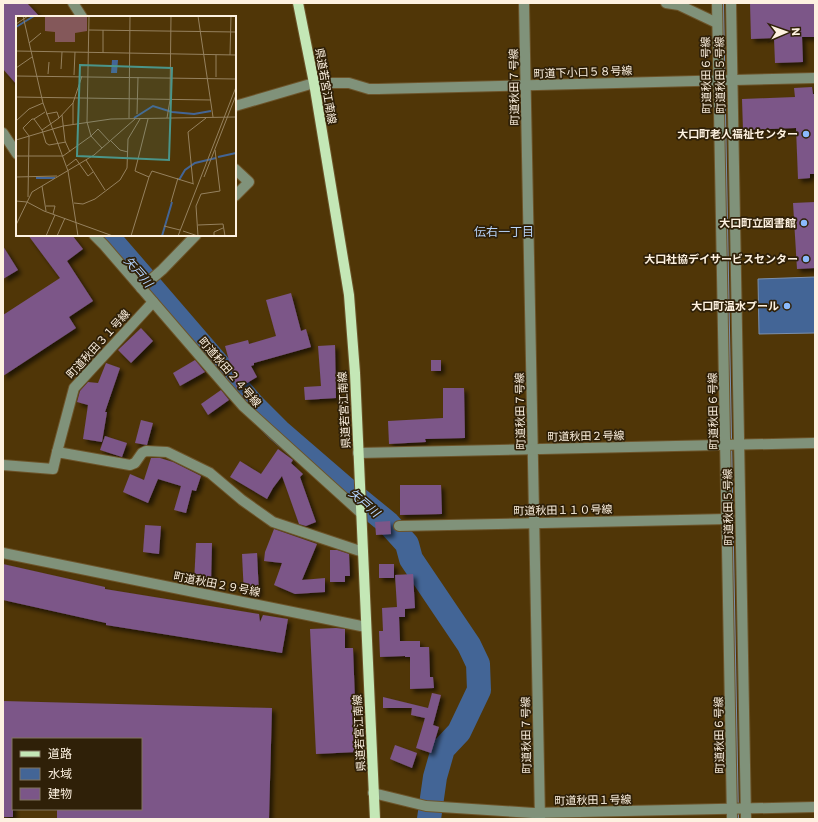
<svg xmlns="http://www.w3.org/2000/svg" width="818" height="822" font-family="Commissioner,'Noto Sans JP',sans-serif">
	<defs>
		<filter id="shadow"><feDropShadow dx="3.5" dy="3.5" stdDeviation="2" flood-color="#0009"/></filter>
	</defs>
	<rect width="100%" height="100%" fill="#503607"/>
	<polygon fill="#436596" stroke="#7b8fac" points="815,277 815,333 759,334 758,279"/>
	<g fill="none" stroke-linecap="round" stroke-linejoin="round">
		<polyline stroke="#7b8fac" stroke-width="4" points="722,3 737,819"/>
		<polyline stroke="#436596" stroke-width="24" points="110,239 253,405 279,431 345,488 388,523 407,544 411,559 469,645 478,664 479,690 459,732 443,749 435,777 429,819"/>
	</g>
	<g fill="#7b5688" filter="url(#shadow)">
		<polygon points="3,3 27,3 40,17 17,17 17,85 3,69"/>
		<polygon points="750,3 815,3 815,37 802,37 803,62 775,63 774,38 751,39"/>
		<polygon points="812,87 813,94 815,94 815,174 810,174 810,178 798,179 796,128 743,130 742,99 795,97 794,88"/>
		<polygon points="815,202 815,268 797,269 793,203"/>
		<polygon points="28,235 72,235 83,249 67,261 93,301 69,317 76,328 3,376 3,315 60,278"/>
		<polygon points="3,246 18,270 3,279"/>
		<polygon points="291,293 301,331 306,329 311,347 254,363 254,365 251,366 257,377 237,389 225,346 248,340 249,344 276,336 266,300"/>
		<polygon points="141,328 153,341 131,363 118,350"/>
		<polygon points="335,345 336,398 305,400 304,387 321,386 318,346"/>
		<polygon points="195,360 205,372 180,386 173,373"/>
		<rect x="431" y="360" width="10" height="11"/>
		<polygon points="106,363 120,368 105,412 107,412 102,442 83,439 88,405 77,402 80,391 88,382 98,383"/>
		<polygon points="443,388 464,388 465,438 425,439 426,442 389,444 388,421 443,418"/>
		<polygon points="221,390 229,400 208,415 201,404"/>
		<polygon points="141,420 153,423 147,445 135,443"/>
		<polygon points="105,436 127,443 122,457 100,450"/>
		<polygon points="278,449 293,460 291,463 303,474 300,477 316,522 306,526 299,524 282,476 273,488 267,499 230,477 240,461 261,474"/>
		<polygon points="151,458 160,458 173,462 201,476 196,491 192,490 186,513 174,510 181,486 158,479 148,503 123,492 130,474 144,480"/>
		<polygon points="400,485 441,485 442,514 400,515"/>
		<polygon points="390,521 391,534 376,535 375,522"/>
		<polygon points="145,525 161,526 159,554 143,552"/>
		<polygon points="274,529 317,544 302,580 325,578 325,592 295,594 274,585 282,563 264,561 265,552"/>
		<polygon points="196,543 212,543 211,583 194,583"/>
		<polygon points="330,550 337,550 349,554 350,576 345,576 345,582 330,582"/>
		<polygon points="257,553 259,594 244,595 242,554"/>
		<polygon points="3,564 105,587 105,589 259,614 260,622 263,615 288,619 282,653 106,625 106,623 3,600"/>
		<rect x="379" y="564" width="15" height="14"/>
		<polygon points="413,574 415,608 405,609 405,617 399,617 400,641 420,641 420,647 429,647 430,677 433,677 434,688 410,689 410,657 405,657 405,656 380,657 379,631 383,631 382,608 397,607 395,575"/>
		<polygon points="336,628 345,629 345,648 353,648 357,752 316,754 310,629"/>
		<polygon points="432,693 441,695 433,725 439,727 431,753 416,748 425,718 411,715 412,708 383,708 383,697 428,708"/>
		<polygon points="3,701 272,708 269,819 57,818 57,809 141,809 141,739 13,739 13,817 3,817"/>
		<polygon points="395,745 417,753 412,768 390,759"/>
	</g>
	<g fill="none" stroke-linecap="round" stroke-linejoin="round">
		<g stroke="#6c542a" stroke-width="12">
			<g id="minor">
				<polyline points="73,3 82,17"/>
				<polyline points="524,3 540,819"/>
				<polyline points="666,3 679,5 717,23"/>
				<polyline points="717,3 732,819"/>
				<polyline points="731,3 746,819"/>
				<polyline points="235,106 314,83 349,83 369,89 378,89 815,78"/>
				<polyline points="3,133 17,154"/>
				<polyline points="235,169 249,182 235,196"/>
				<polyline points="94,235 104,245 243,406 361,513"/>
				<polyline points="141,288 162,270 196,235"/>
				<polyline points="57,452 74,388 153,302"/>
				<polyline points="358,453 815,443"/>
				<polyline points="3,465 53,469 57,452 130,465 135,463 142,453 146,451 167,452 210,473 242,500 273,522 363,552"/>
				<polyline points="399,526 727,519"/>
				<polyline points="3,553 366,627"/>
				<polyline points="373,793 426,806 533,813 815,807"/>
			</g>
		</g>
		<g stroke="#6c542a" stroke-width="12">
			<polyline id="major" points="298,3 314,83 349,295 355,373 375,819"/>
		</g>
		<use href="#minor" stroke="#80927a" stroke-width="10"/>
		<use href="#major" stroke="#c4e7b6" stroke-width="10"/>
	</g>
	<g fill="#8bbafc" stroke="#2f2008" stroke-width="1.5">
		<circle cx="806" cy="134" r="4"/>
		<circle cx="804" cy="223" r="4"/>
		<circle cx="806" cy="259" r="4"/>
		<circle cx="787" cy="306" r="4"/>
	</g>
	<g text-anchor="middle" stroke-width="3.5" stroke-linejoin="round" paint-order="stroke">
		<g font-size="11" fill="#fdf1e0" stroke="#2f2008">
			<text transform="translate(583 72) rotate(-2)" y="4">町道下小口５８号線</text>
			<text transform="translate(706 75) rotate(-91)" y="4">町道秋田６号線</text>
			<text transform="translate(720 75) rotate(-91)" y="4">町道秋田５号線</text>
			<text transform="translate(326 86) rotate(80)" y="4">県道若宮江南線</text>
			<text transform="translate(514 87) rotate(-91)" y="4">町道秋田７号線</text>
			<text transform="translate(98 344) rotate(-48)" y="4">町道秋田３１号線</text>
			<text transform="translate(230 372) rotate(49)" y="4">町道秋田２４号線</text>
			<text transform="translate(344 410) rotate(-93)" y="4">県道若宮江南線</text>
			<text transform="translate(520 411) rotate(-91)" y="4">町道秋田７号線</text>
			<text transform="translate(713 411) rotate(-91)" y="4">町道秋田６号線</text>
			<text transform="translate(586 436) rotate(-1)" y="4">町道秋田２号線</text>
			<text transform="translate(728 507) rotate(-91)" y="4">町道秋田５号線</text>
			<text transform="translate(563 510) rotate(-1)" y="4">町道秋田１１０号線</text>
			<text transform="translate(217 584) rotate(11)" y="4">町道秋田２９号線</text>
			<text transform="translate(359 733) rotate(-93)" y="4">県道若宮江南線</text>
			<text transform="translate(526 735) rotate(-91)" y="4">町道秋田７号線</text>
			<text transform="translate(719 735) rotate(-91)" y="4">町道秋田６号線</text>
			<text transform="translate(593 800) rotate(-1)" y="4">町道秋田１号線</text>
		</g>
		<g font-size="11" font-weight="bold" fill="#fdf1e0" stroke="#2f2008" text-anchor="end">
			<text x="798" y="138">大口町老人福祉センター</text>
			<text x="796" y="227">大口町立図書館</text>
			<text x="798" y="263">大口社協デイサービスセンター</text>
			<text x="779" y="310">大口町温水プール</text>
		</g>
		<g font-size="12" fill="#b8d3f8" stroke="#2f2008">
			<text x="504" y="236">伝右一丁目</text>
		</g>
		<g font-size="12" font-style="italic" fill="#b3d3ff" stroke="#2f2008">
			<text transform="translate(138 272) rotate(49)" y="4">矢戸川</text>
			<text transform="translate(364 503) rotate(40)" y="4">矢戸川</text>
		</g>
	</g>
	<g transform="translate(16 16)">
		<rect width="220" height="220" fill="#503607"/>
		<path d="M29,0H71V15L59,17V26H39V16L29,15Z" fill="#84585a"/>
		<path d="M96,44H102L101,57H95Z" fill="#436596"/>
		<path fill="none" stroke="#436596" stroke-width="2" d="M0,11L18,0M118,102L137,90L156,96L178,98L195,95M202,141L220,137M20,162H39M163,164L169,154L179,147L200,142M146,220L156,186"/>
		<path fill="none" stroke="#95815e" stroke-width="1" d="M7,0L27,87L52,155L62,220M182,0L197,101M0,8L12,0M73,14L220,16M13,27L25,17M0,35L220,39M87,37V14M214,39L215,0M0,52L16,41M45,53L46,36M32,58L33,46M58,59L59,36M0,60L220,63M200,61V39M0,81L195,84M57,87V108M29,96L18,103L26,114L30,127L33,129L50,126M30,98L41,96L43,102M121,98L122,61M46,99L49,125L54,136M113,102L114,0M151,102L154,84L155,0M0,105L13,93L27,87M26,114L43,102L57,87L66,60M0,124L47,110L95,103L220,101M95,125L104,134L112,136M86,132L75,120L82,113L94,126M0,140H47L75,120L71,106L73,0M70,144L89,174M51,150L60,143L72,160L77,156M0,161L41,160M133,161L136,155L178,168M188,161L220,79M177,167L172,116L190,102M26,170L30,195M12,181L13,120L7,112L16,103H18M0,185L11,186L28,195L97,220M155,186L162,162M58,187L67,188L79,183L104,164L111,152L112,123L124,103M30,190H39L37,198M0,209L16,176L78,139L119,103M182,209L207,208L209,220M148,210L164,214M167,215L182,220M30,220L39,199M41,220L49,202M115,220L133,161L119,155L132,103M162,220L220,71M182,220L180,190L185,178L204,175L199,134M198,220V216L207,212"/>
		<path fill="#4a958a" fill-opacity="0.15" stroke="#4a958a" stroke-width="2" d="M64,49L156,52L153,144L61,140Z"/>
		<rect width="220" height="220" fill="none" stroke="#fdf1e0" stroke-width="2"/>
	</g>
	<rect width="818" height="822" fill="none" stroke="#fdf1e0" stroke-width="8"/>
	<rect x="12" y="738" width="130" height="72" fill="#2f2008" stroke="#81745e"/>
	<rect x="20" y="751" width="20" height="6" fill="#c4e7b6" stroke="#81745e"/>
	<text x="48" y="758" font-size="12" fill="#fdf1e0">道路</text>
	<rect x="20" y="768" width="20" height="12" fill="#436596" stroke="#81745e"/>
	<text x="48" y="778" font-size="12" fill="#fdf1e0">水域</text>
	<rect x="20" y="788" width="20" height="12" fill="#7b5688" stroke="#81745e"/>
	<text x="48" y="798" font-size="12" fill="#fdf1e0">建物</text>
	<g transform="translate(786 32) rotate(88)" stroke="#2f2008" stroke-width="3" paint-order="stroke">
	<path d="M0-3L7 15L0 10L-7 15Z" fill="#fdf1e0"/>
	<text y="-6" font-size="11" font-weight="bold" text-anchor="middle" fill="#fdf1e0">N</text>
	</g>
</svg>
